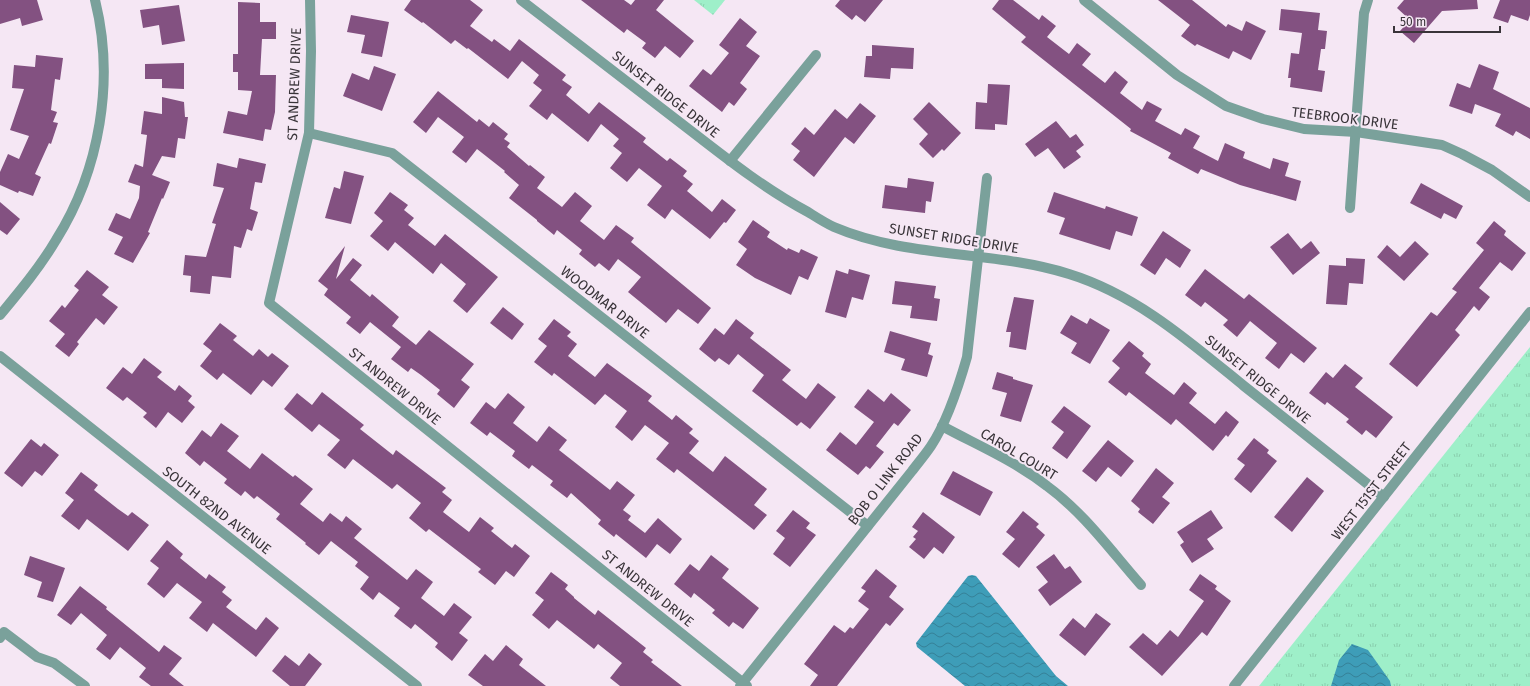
<svg xmlns="http://www.w3.org/2000/svg" width="1530" height="686" font-family="'Fira Sans',sans-serif">
	<defs>
		<pattern id="grass-tufts" width="24" height="20" patternUnits="userSpaceOnUse"><rect width="24" height="20" fill="#9eefc9"/><path d="M3 7l-1-3M5 7V3M7 7l1-3M15 17l-1-3M17 17v-4M19 17l1-3" fill="none" stroke="#89cead"/></pattern>
		<pattern id="water-waves" width="16" height="10" patternUnits="userSpaceOnUse"><rect width="16" height="10" fill="#3e9db8"/><path d="M0 5q4-4 8 0t8 0" fill="none" stroke="#358197"/></pattern>
	</defs>
	<rect width="100%" height="100%" fill="#f5e7f4"/>
	<g fill="url(#grass-tufts)">
		<polygon points="694,0 725,0 713,15"/>
		<polygon points="1530,347 1530,686 1259,686"/>
	</g>
	<g fill="url(#water-waves)">
		<polygon points="972,575 976,576 1056,676 1068,686 965,686 917,647 916,643 968,576"/>
		<polygon points="1352,644 1368,650 1390,681 1391,686 1331,686 1339,660"/>
	</g>
	<g fill="#835181">
		<polygon points="0,0 37,0 43,20 22,26 20,18 0,24"/>
		<polygon points="411,0 470,0 483,10 470,26 492,42 494,39 510,51 519,39 566,75 562,80 572,87 566,95 589,114 599,102 646,138 643,142 667,161 670,158 687,171 683,176 693,184 687,191 712,212 722,199 736,210 726,223 724,222 710,239 672,209 665,219 647,205 662,186 639,168 627,182 610,168 622,153 613,146 619,139 601,124 588,142 552,113 547,120 529,106 542,90 533,83 539,75 522,61 508,79 468,48 467,49 455,40 451,44 423,22 422,23 404,10"/>
		<polygon points="581,0 624,0 631,5 635,0 664,0 656,10 694,41 680,58 665,46 655,58 642,48 646,43 627,29 624,33"/>
		<polygon points="840,0 883,0 865,22 856,15 852,20 835,6"/>
		<polygon points="999,0 1013,0 1039,20 1042,15 1056,26 1047,37 1069,54 1077,43 1091,54 1082,65 1105,83 1115,71 1128,82 1120,93 1142,110 1147,101 1162,109 1155,121 1181,135 1185,128 1200,136 1193,148 1218,161 1225,143 1245,152 1243,158 1270,169 1273,158 1289,163 1285,176 1301,181 1296,201 1240,185 1201,169 1198,174 1168,158 1171,153 1130,131 1131,129 1021,42 1026,37 992,9"/>
		<polygon points="1158,0 1192,0 1226,27 1228,24 1242,31 1246,21 1266,31 1251,60 1233,51 1229,59 1197,44 1195,46 1181,36 1190,25"/>
		<polygon points="1404,0 1477,0 1478,9 1442,11 1414,43 1400,31 1410,20 1397,8"/>
		<polygon points="1500,0 1530,0 1530,15 1528,21 1511,15 1508,23 1493,18"/>
		<polygon points="238,2 260,3 260,22 276,22 276,39 262,39 260,75 276,75 275,112 271,130 265,129 263,141 223,133 228,111 247,115 252,91 238,90 238,72 233,72 233,54 238,54"/>
		<polygon points="179,5 185,41 162,45 159,25 143,28 140,10"/>
		<polygon points="1281,9 1320,13 1318,30 1327,31 1325,49 1321,49 1318,70 1325,71 1322,92 1290,87 1291,78 1288,78 1291,53 1299,54 1302,33 1279,30"/>
		<polygon points="351,15 389,22 382,57 361,53 365,35 347,32"/>
		<polygon points="740,18 757,32 746,46 760,56 740,83 747,89 734,106 729,102 722,112 689,86 703,69 711,75 729,53 719,45"/>
		<polygon points="872,45 914,48 913,69 891,68 890,79 864,77 866,56 872,56"/>
		<polygon points="36,55 63,58 60,80 55,79 51,110 57,112 53,122 58,123 51,144 49,143 35,174 41,177 33,196 19,191 18,193 0,185 0,172 8,154 19,159 29,136 10,130 24,89 12,88 14,65 35,67"/>
		<polygon points="184,63 184,89 162,88 162,79 145,79 145,64"/>
		<polygon points="1479,64 1499,72 1493,89 1530,108 1530,139 1516,131 1513,136 1495,126 1501,114 1475,104 1472,114 1449,106 1457,83 1470,88"/>
		<polygon points="374,66 396,74 382,111 343,96 352,73 369,80"/>
		<polygon points="988,84 1010,85 1007,125 995,124 995,130 975,129 976,102 987,103"/>
		<polygon points="438,91 477,122 479,119 489,127 493,122 508,134 504,139 510,143 507,147 529,166 530,165 545,177 537,188 562,207 575,192 592,206 580,221 604,240 616,225 634,238 631,242 711,308 698,324 678,309 666,323 628,292 641,277 618,259 609,271 599,263 595,267 579,254 582,250 557,230 554,235 537,221 537,220 509,198 519,185 504,172 505,171 477,149 466,163 452,152 464,137 438,117 426,133 413,122"/>
		<polygon points="162,97 184,102 185,117 188,117 185,139 178,138 175,158 162,156 152,175 170,182 163,199 162,198 148,232 150,233 133,263 114,254 123,237 108,230 116,213 130,219 139,198 140,186 128,182 135,164 143,167 147,135 141,134 144,111 162,114"/>
		<polygon points="929,102 961,133 944,151 942,149 933,158 919,144 928,134 913,119"/>
		<polygon points="860,103 876,116 854,144 845,137 814,177 793,160 800,151 791,144 805,127 814,135 835,109 847,119"/>
		<polygon points="1056,121 1070,138 1076,134 1084,145 1076,151 1081,157 1064,169 1048,148 1035,157 1025,144"/>
		<polygon points="239,158 266,164 262,183 255,182 250,209 258,212 252,231 247,229 241,248 234,246 231,278 212,276 210,294 190,292 191,276 183,275 185,255 206,257 216,224 212,223 224,188 213,186 217,163 237,168"/>
		<polygon points="344,171 364,176 351,224 325,218 334,187 340,189"/>
		<polygon points="908,178 934,182 931,202 926,201 925,213 882,208 885,185 907,188"/>
		<polygon points="1421,183 1463,206 1456,219 1444,213 1441,219 1410,203"/>
		<polygon points="390,192 408,205 404,210 414,218 408,225 435,246 445,234 498,277 467,313 453,301 466,284 441,263 433,274 395,242 388,251 370,236 383,221 374,213"/>
		<polygon points="1054,192 1105,209 1106,206 1138,217 1132,236 1116,231 1110,250 1059,234 1065,218 1047,212"/>
		<polygon points="0,202 20,219 7,235 0,230"/>
		<polygon points="753,220 770,232 767,237 787,250 788,248 799,253 801,249 818,257 808,280 799,276 791,295 755,278 736,265 747,249 738,242"/>
		<polygon points="1494,221 1506,231 1504,235 1526,253 1512,271 1500,262 1479,288 1490,297 1479,311 1474,306 1455,330 1460,335 1417,387 1389,364 1431,312 1437,316 1457,292 1452,289 1484,250 1476,243"/>
		<polygon points="1163,231 1191,250 1180,268 1166,258 1155,275 1140,265"/>
		<polygon points="1288,233 1301,249 1311,241 1320,253 1293,275 1270,247"/>
		<polygon points="1415,241 1429,254 1404,281 1377,257 1387,245 1400,257"/>
		<polygon points="345,246 336,279 353,258 362,265 350,280 370,297 372,294 399,317 392,326 416,345 429,330 474,364 461,380 470,387 454,408 437,394 440,390 421,375 411,368 408,372 391,359 401,347 370,322 360,334 346,323 351,317 324,295 328,289 318,281"/>
		<polygon points="1346,258 1365,259 1363,284 1349,283 1347,305 1326,304 1329,265 1346,266"/>
		<polygon points="849,269 870,275 863,300 852,297 846,318 825,312 836,270 848,274"/>
		<polygon points="1205,269 1244,299 1249,294 1317,348 1304,363 1291,353 1279,369 1265,358 1277,343 1250,321 1237,337 1223,325 1228,320 1205,302 1201,307 1185,295"/>
		<polygon points="87,270 109,287 102,295 118,307 104,325 96,318 77,342 79,344 69,357 55,346 65,334 49,321 62,305 65,308 79,290 74,286"/>
		<polygon points="895,281 936,286 934,298 940,299 937,321 910,318 912,306 892,304"/>
		<polygon points="1014,297 1034,300 1026,350 1009,347 1011,332 1006,332"/>
		<polygon points="503,307 524,324 512,340 490,323"/>
		<polygon points="1071,315 1087,324 1090,318 1110,330 1090,364 1071,353 1077,343 1060,333"/>
		<polygon points="554,319 571,332 567,336 577,344 568,356 595,377 607,363 652,396 648,401 672,420 676,415 693,429 689,433 699,441 689,453 713,472 725,456 767,489 754,505 767,515 754,530 677,469 674,473 656,459 669,443 645,425 632,441 615,427 627,411 605,394 595,405 554,373 552,376 534,362 547,346 538,339"/>
		<polygon points="736,319 754,333 750,338 791,370 782,380 806,399 818,383 836,397 810,429 801,422 797,426 752,391 764,375 738,354 729,365 719,358 715,362 699,349 715,328 724,335"/>
		<polygon points="220,323 237,336 233,340 253,356 259,349 268,357 272,353 289,366 272,387 263,380 251,395 223,373 217,380 200,366 212,351 203,344"/>
		<polygon points="890,331 931,343 928,354 933,356 927,377 901,370 905,359 884,352"/>
		<polygon points="1129,341 1144,353 1142,356 1151,364 1145,373 1174,395 1184,382 1197,393 1189,403 1215,424 1226,411 1239,422 1228,437 1226,435 1213,451 1176,419 1171,425 1129,392 1126,396 1108,382 1120,368 1112,361"/>
		<polygon points="144,358 162,372 157,377 175,391 179,385 192,396 188,401 195,407 182,423 168,412 156,428 143,417 147,413 127,397 123,401 106,388 123,367 132,374"/>
		<polygon points="1345,364 1363,378 1355,387 1393,417 1376,438 1366,430 1362,435 1346,422 1349,419 1327,402 1325,405 1309,393 1326,372 1333,378"/>
		<polygon points="997,372 1013,377 1013,379 1033,385 1021,422 1000,416 1007,393 992,389"/>
		<polygon points="868,389 884,402 891,393 911,410 898,426 894,423 876,446 884,452 870,469 866,466 858,475 826,450 840,432 856,445 874,422 854,407"/>
		<polygon points="322,392 364,425 360,429 393,455 396,450 446,488 442,492 452,500 443,512 469,532 480,517 494,528 491,531 512,548 515,544 530,556 514,577 506,571 495,585 478,572 481,569 429,529 426,532 409,518 421,503 397,484 392,489 353,459 345,469 327,455 340,440 319,424 312,432 284,409 297,393 312,405"/>
		<polygon points="508,393 525,407 513,423 537,442 549,426 567,440 559,450 610,490 617,481 635,495 623,510 631,516 628,520 645,533 658,518 682,539 670,554 657,544 646,558 616,534 614,537 598,524 601,520 571,493 567,498 550,485 553,481 532,465 529,469 512,456 515,451 490,432 487,436 470,423 486,402 495,409"/>
		<polygon points="1064,406 1091,426 1067,459 1052,448 1064,432 1051,422"/>
		<polygon points="221,423 239,436 227,451 250,469 262,453 293,477 295,475 313,489 300,504 323,522 330,513 342,522 346,516 362,529 354,538 407,580 416,569 433,582 421,598 444,616 454,603 472,617 459,633 468,640 452,661 435,647 438,643 415,624 411,629 394,616 400,608 379,592 373,600 360,589 369,577 355,566 358,562 331,541 319,555 305,544 306,543 276,519 280,514 257,496 254,499 245,491 241,496 224,483 227,479 204,461 200,466 185,453 202,430 211,437"/>
		<polygon points="1254,438 1269,450 1267,453 1277,461 1251,493 1234,479 1245,465 1237,459"/>
		<polygon points="31,439 41,447 44,443 59,455 42,476 35,471 22,487 4,473"/>
		<polygon points="1108,440 1134,461 1121,477 1108,467 1096,482 1082,471"/>
		<polygon points="1156,468 1174,483 1162,497 1170,503 1153,524 1138,512 1140,509 1131,501"/>
		<polygon points="953,471 993,492 980,516 940,494"/>
		<polygon points="81,472 98,485 94,490 118,509 128,516 132,512 149,525 128,551 87,519 79,530 61,516 74,500 65,493"/>
		<polygon points="1307,477 1324,491 1292,532 1274,517"/>
		<polygon points="793,510 810,523 806,528 816,535 790,567 773,554 785,538 776,531"/>
		<polygon points="1211,510 1223,528 1207,539 1214,549 1192,563 1180,545 1184,542 1177,532"/>
		<polygon points="1023,511 1039,524 1036,527 1045,535 1019,568 1002,554 1015,539 1006,532"/>
		<polygon points="923,512 955,537 943,554 934,547 924,559 909,547 916,539 913,537 918,531 912,527"/>
		<polygon points="167,540 183,554 180,558 206,579 209,574 226,587 222,592 232,600 226,607 256,630 266,617 279,628 256,657 213,623 207,632 189,618 202,602 177,583 164,598 147,584 159,568 150,561"/>
		<polygon points="1054,554 1065,569 1070,566 1082,582 1050,606 1038,590 1048,582 1036,567"/>
		<polygon points="711,555 729,569 722,578 759,608 743,629 733,622 729,627 712,613 715,610 694,593 691,598 674,584 690,564 699,571"/>
		<polygon points="30,556 65,568 53,602 37,597 42,582 24,575"/>
		<polygon points="876,569 897,586 889,597 904,609 890,626 886,623 837,686 810,686 818,675 804,664 834,625 845,633 850,627 853,629 869,609 858,601 866,591 861,588"/>
		<polygon points="551,572 568,585 565,589 574,597 574,598 595,615 598,610 646,648 643,652 653,660 651,662 682,686 620,686 610,678 622,663 598,644 594,649 557,620 549,629 532,615 544,600 535,593"/>
		<polygon points="1200,574 1217,586 1215,589 1231,601 1207,636 1202,632 1162,676 1129,647 1143,633 1157,645 1170,630 1178,637 1204,601 1189,590"/>
		<polygon points="80,586 107,607 106,609 159,652 164,645 182,658 169,674 184,686 151,686 139,677 146,668 120,647 110,660 96,649 107,635 81,613 71,625 57,615"/>
		<polygon points="1096,613 1111,624 1085,656 1059,635 1073,618 1085,628"/>
		<polygon points="506,645 523,659 519,665 546,686 483,686 468,675 485,654 493,661"/>
		<polygon points="309,653 322,664 305,686 290,686 272,671 285,655 299,666"/>
	</g>
	<g fill="none" stroke-linecap="round" stroke-linejoin="round">
		<g stroke="#7aa19b" stroke-width="10">
			<polyline points="310,0 311,51 309,133 269,303 747,686"/>
			<path d="M521,0C579,45 637,89 695,134C731,162 767,190 808,212C816,217 825,223 834,227C909,259 993,250 1069,274C1137,295 1190,342 1244,386C1291,423 1337,460 1384,497"/>
			<polyline points="1084,0 1177,75 1226,106 1263,119 1304,129 1356,132 1442,145 1462,154 1492,170 1530,197"/>
			<polyline points="309,133 392,153 868,526"/>
			<polyline points="730,161 816,55"/>
			<polyline points="1350,208 1364,13 1368,0"/>
			<path d="M0,315C20,291 40,267 56,240C100,170 115,80 95,0"/>
			<polyline points="0,356 417,686"/>
			<path d="M942,426C977,445 1015,461 1047,486C1084,513 1111,551 1141,585"/>
			<polyline points="0,638 4,632 37,657 54,663 85,686"/>
			<path d="M740,686L912,471C918,463 925,455 931,446C947,422 959,385 967,357L987,178"/>
			<polyline points="1234,686 1530,312"/>
		</g>
	</g>
	<g text-anchor="middle" stroke-width="4" stroke-linejoin="round" paint-order="stroke">
		<g font-size="14" fill="#393439" stroke="#f5e7f4">
			<text transform="translate(294 84) rotate(-88)" y="5">ST ANDREW DRIVE</text>
			<text transform="translate(666 94) rotate(38)" y="5">SUNSET RIDGE DRIVE</text>
			<text transform="translate(1345 118) rotate(7)" y="5">TEEBROOK DRIVE</text>
			<text transform="translate(954 238) rotate(9)" y="5">SUNSET RIDGE DRIVE</text>
			<text transform="translate(605 302) rotate(38)" y="5">WOODMAR DRIVE</text>
			<text transform="translate(1258 379) rotate(39)" y="5">SUNSET RIDGE DRIVE</text>
			<text transform="translate(395 386) rotate(39)" y="5">ST ANDREW DRIVE</text>
			<text transform="translate(1019 454) rotate(31)" y="5">CAROL COURT</text>
			<text transform="translate(885 479) rotate(-52)" y="5">BOB O LINK ROAD</text>
			<text transform="translate(1371 491) rotate(-52)" y="5">WEST 151ST STREET</text>
			<text transform="translate(217 510) rotate(38)" y="5">SOUTH 82ND AVENUE</text>
			<text transform="translate(648 588) rotate(39)" y="5">ST ANDREW DRIVE</text>
		</g>
	</g>
	<path d="M1394 26v6h106v-6" fill="none" stroke="#393439" stroke-width="2"/>
	<text x="1400" y="26" font-size="12" fill="#393439" stroke="#f5e7f4" stroke-width="3" paint-order="stroke">50 m</text>
</svg>
